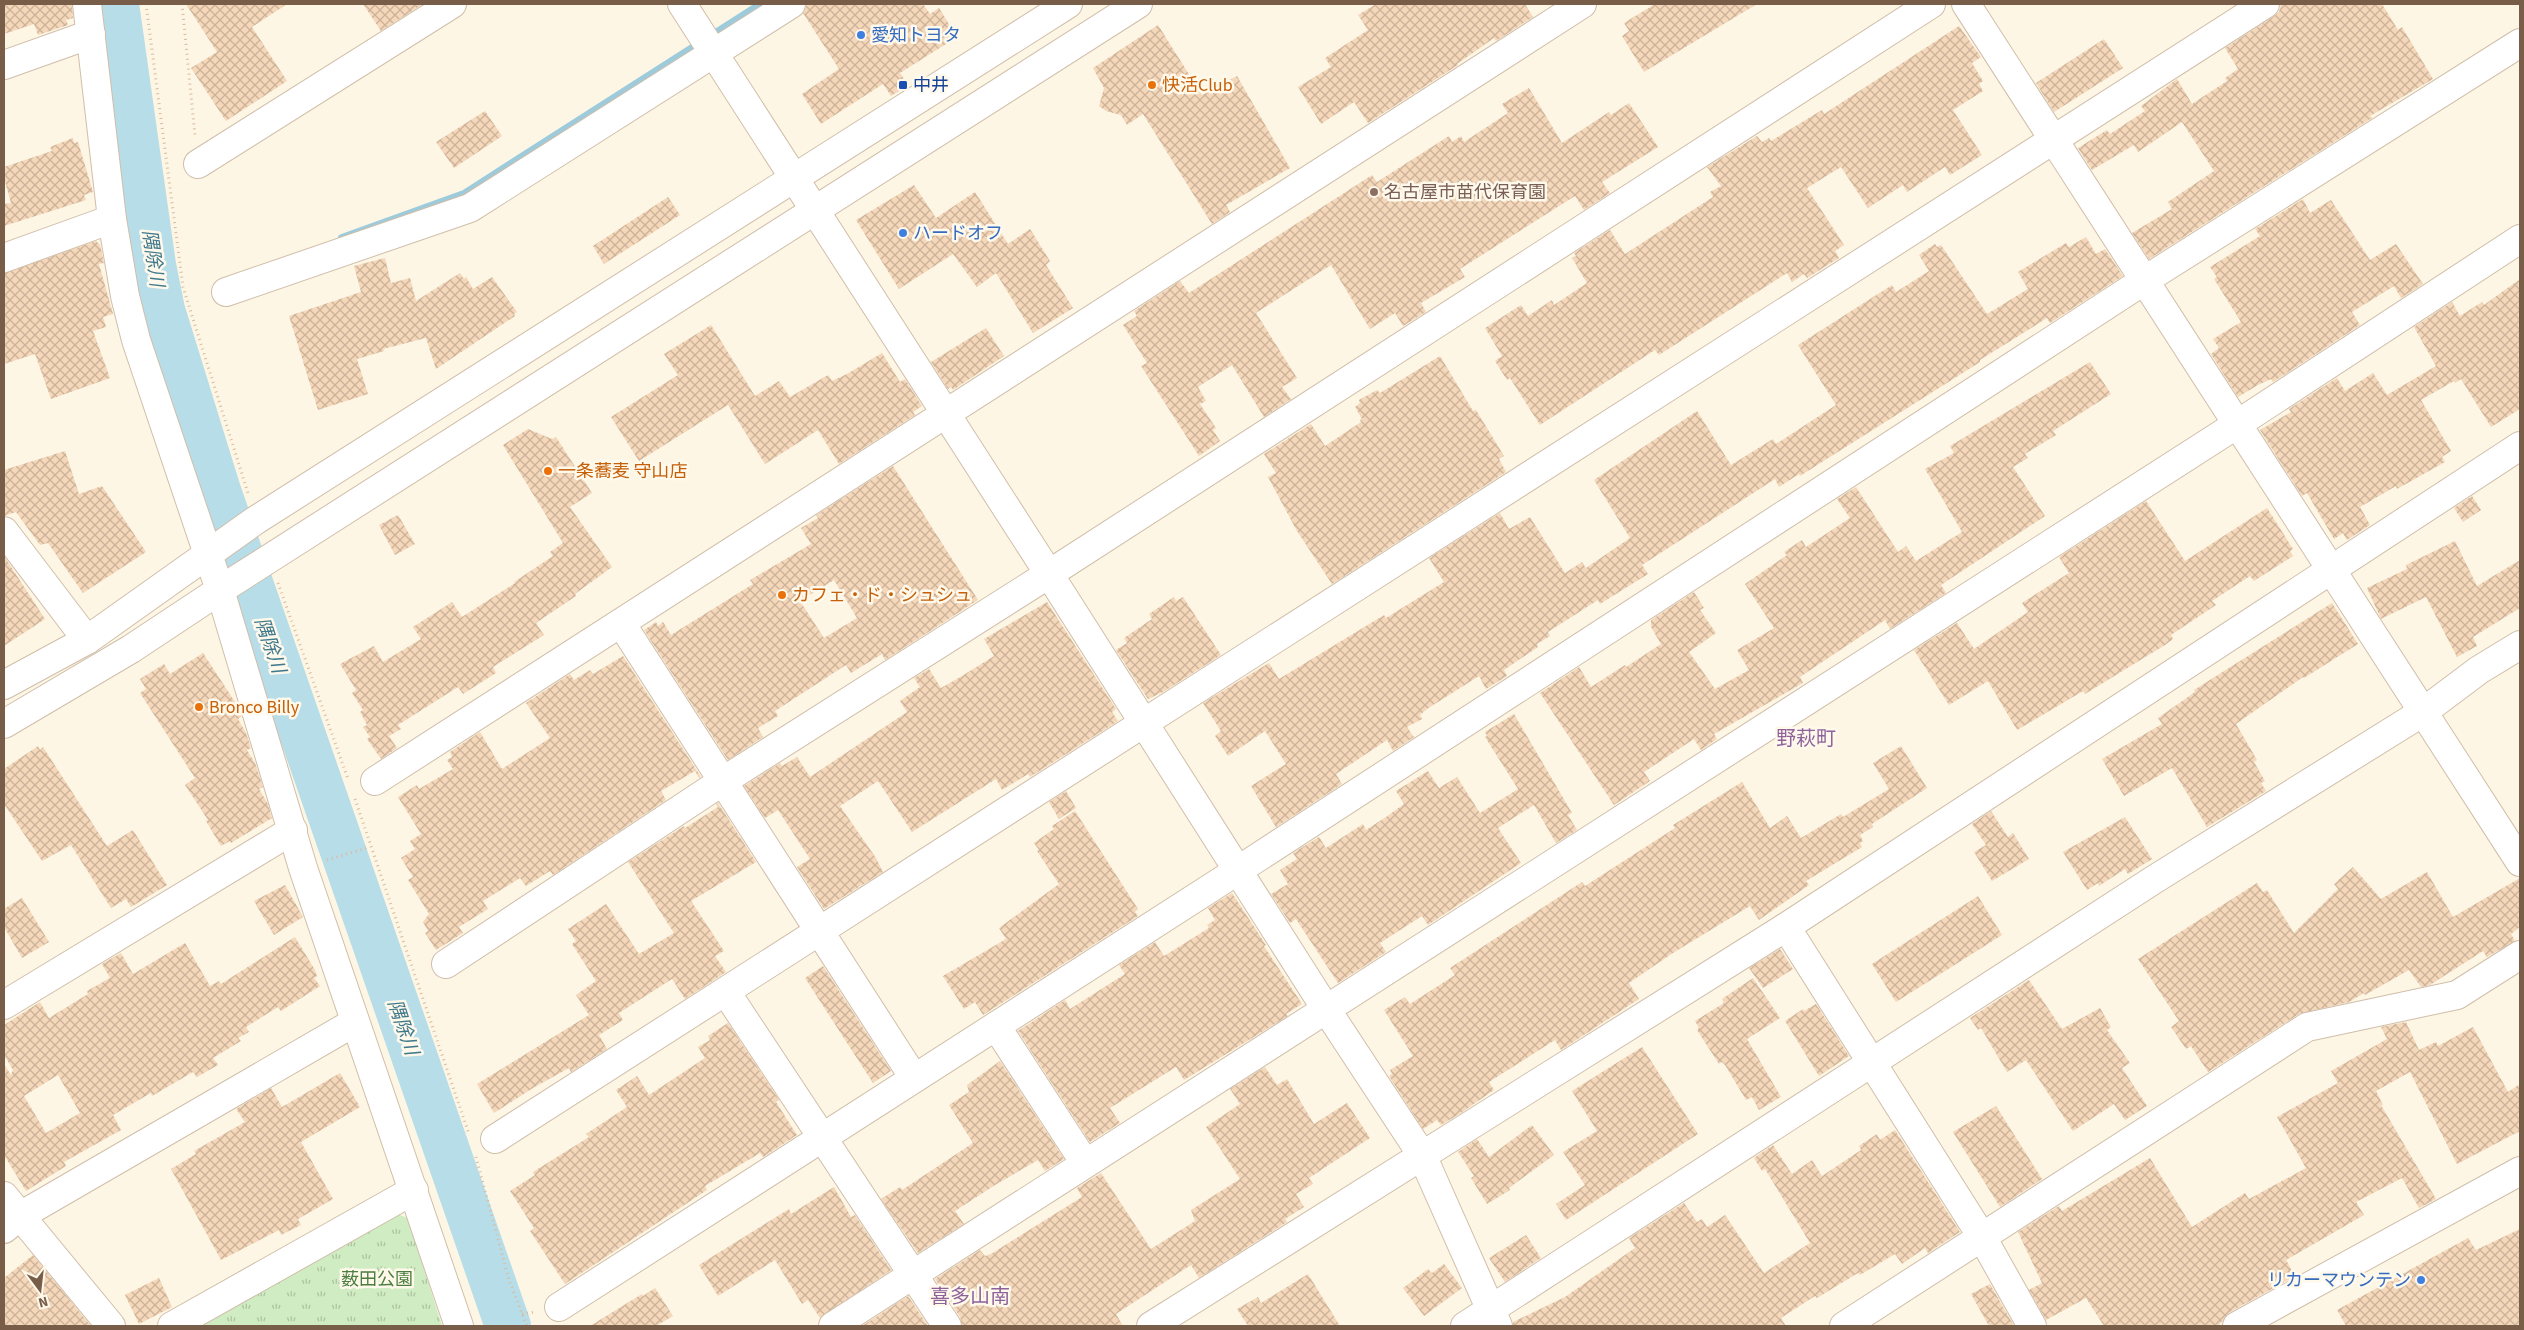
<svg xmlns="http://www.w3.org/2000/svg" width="2524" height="1330" font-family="'Source Sans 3','Noto Sans JP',sans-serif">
	<defs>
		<pattern id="park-tufts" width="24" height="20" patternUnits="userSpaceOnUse" patternTransform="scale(1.25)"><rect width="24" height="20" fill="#cfecc2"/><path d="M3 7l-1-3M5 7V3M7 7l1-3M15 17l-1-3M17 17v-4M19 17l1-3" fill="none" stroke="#adc2a0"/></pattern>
		<pattern id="building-cross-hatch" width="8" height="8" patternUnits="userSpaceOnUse" patternTransform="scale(1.25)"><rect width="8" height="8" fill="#f5d7ba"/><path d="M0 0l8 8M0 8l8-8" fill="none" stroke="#cbb299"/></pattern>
	</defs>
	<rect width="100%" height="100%" fill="#fdf6e4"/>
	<polygon fill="url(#park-tufts)" points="397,1214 408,1218 442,1326 196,1326"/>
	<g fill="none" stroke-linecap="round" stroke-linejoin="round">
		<polyline stroke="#9dcbdb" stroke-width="8" points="342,238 464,194 761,4"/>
		<polyline stroke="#b7dde8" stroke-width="46" points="116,4 153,265 162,310 218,491 508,1326"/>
	</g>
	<g fill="url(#building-cross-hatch)" fill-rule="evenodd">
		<polygon points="4,4 72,4 73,18 66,20 68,25 38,35 34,24 4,34"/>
		<polygon points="186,4 287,4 252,27 287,81 226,121 191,68 217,52"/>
		<polygon points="363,4 423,4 381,31"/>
		<polygon points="807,4 923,4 930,14 939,8 957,37 900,73 908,85 891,96 883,84 821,124 802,94 839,69 803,13"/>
		<polygon points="1376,4 1525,4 1533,17 1496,41 1494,38 1457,64 1458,65 1368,123 1354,102 1321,124 1298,87 1331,67 1325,58 1368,30 1358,15"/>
		<polygon points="1655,4 1757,4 1644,72 1622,36 1629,31 1624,23"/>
		<polygon points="2281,4 2382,4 2398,30 2402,27 2433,79 2370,116 2372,118 2149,259 2132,233 2172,209 2168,202 2214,171 2182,122 2138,152 2134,145 2092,170 2078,148 2107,130 2110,134 2145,111 2141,106 2177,79 2192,104 2227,81 2225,78 2238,69 2225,48 2273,17 2279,12"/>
		<polygon points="1158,25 1202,95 1237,76 1290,168 1226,205 1230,212 1212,224 1143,114 1127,125 1121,115 1106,111 1099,106 1104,88 1093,68"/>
		<polygon points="1959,26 1981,57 1972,63 1983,81 1979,84 1983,91 1953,110 1982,155 1950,175 1945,167 1907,192 1903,185 1868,208 1841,167 1807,188 1844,245 1835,251 1839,258 1807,278 1804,274 1792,282 1787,273 1659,355 1655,350 1540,425 1510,378 1507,380 1495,361 1502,356 1485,328 1521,305 1528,316 1552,300 1554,305 1587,283 1572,258 1576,256 1574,253 1610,230 1625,254 1713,197 1710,192 1721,186 1707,167 1757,136 1762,142 1769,138 1771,141 1822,110 1824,114"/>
		<polygon points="2104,39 2123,68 2054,112 2036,83"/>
		<polygon points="1529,88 1562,143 1609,112 1611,115 1629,103 1658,147 1602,182 1610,193 1584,210 1575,196 1460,269 1465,277 1421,303 1426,312 1403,326 1395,313 1370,329 1331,265 1256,313 1297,378 1282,387 1291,399 1264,417 1232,365 1198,387 1206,401 1200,404 1216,428 1213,430 1220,441 1199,456 1141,366 1147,363 1123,325 1137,316 1134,311 1180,281 1189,293 1372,175 1377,182 1449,136 1452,142 1461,136 1464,142 1508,113 1502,104"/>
		<polygon points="485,111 502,136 454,168 436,142"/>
		<polygon points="73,138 74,143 78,142 93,192 84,195 86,200 4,226 4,204 11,203 4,178 4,167 52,151 50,147"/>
		<polygon points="914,185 936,218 975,192 1008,244 1030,229 1050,261 1046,265 1073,308 1033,333 996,273 977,287 953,254 899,289 856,220"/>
		<polygon points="668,197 680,215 604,264 593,246"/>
		<polygon points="2303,199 2310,213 2331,200 2370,260 2396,244 2423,284 2401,298 2394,286 2352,312 2360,325 2273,382 2271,379 2258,385 2238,397 2211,354 2219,348 2213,339 2241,322 2214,279 2217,277 2210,267 2260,236 2255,229"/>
		<polygon points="2086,237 2096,254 2105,249 2123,276 2050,323 2047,318 1980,360 1980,362 1800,476 1799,474 1779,487 1775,479 1642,565 1648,574 1600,604 1598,600 1548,632 1550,636 1537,644 1538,647 1504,670 1507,676 1486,689 1479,676 1427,709 1420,715 1422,719 1407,727 1414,737 1393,751 1387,740 1336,774 1342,784 1276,827 1251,786 1286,764 1265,731 1228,756 1215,736 1221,731 1203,703 1269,663 1279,679 1384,615 1386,618 1444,582 1429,558 1500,513 1509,529 1530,517 1565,573 1582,562 1586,568 1630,538 1594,480 1697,411 1731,465 1773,439 1776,444 1836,405 1798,345 1892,285 1896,292 1929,271 1919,255 1935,244 1937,247 1941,245 1987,314 2028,289 2018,272 2066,243 2069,247"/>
		<polygon points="96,241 100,245 104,263 99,264 113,314 103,317 106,327 93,331 110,378 51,399 35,354 4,364 4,273"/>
		<polygon points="385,258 391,283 410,278 416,301 460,273 464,279 466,277 473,289 492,277 517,312 514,314 515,316 436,369 426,338 383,349 384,351 357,359 368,394 318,410 289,316 361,292 354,266"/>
		<polygon points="2520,279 2520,409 2491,427 2461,379 2455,383 2454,381 2421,400 2451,451 2442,457 2445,462 2397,489 2396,486 2360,507 2370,525 2347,540 2343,533 2334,539 2307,493 2302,496 2260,430 2291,412 2289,409 2337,378 2345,391 2373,373 2387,395 2436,366 2414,327 2452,302 2460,316 2482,302 2484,305"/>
		<polygon points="711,325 755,396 779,381 790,397 828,375 832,381 847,374 882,353 900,382 905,379 922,406 913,412 915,415 839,464 818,430 765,464 728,405 639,461 611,417 678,375 664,354"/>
		<polygon points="986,328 1004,356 953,390 951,387 948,389 931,362"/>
		<polygon points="1440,356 1473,411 1476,410 1504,456 1499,459 1506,472 1332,584 1297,531 1268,477 1276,473 1264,454 1311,424 1325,446 1361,422 1360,420 1362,419 1355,407 1360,403 1359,400 1377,390 1380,393"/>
		<polygon points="2090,362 2111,394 2053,431 2056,435 2025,454 2028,458 2013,467 2045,516 1941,585 1946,593 1890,629 1885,620 1800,677 1803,683 1714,734 1717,739 1701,750 1694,739 1644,772 1650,781 1614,805 1540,693 1579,667 1591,687 1625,665 1626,667 1661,644 1651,627 1651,620 1694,592 1704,608 1700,610 1716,633 1689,652 1715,689 1749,670 1737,650 1774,628 1745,584 1787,555 1784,552 1802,540 1806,547 1850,518 1837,499 1856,487 1898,552 1906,546 1916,561 1962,532 1925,469 1954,453 1950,446"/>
		<polygon points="528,429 552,439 556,437 592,493 570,507 612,567 575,594 576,596 536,623 544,635 493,667 496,673 463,694 458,687 398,725 401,729 389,736 397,748 381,759 367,739 370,737 363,727 367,725 360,712 363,710 352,693 356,690 340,664 374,646 383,662 421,639 413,627 452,602 462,617 515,583 514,582 553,556 550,552 563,543 503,445"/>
		<polygon points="65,451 79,494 102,486 146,552 83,593 48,543 40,545 16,512 4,516 4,470"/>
		<path d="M893,466L978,600L885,660L882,654L851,673L846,665L775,711L778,716L758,728L763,737L728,760L644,630L656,622L658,626L663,622L671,635L753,584L750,580L811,544L801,528L818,518L816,515ZM834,580L857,618L824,638L800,601Z"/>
		<polygon points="2472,496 2481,510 2463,522 2454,508"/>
		<polygon points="2146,501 2185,561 2267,508 2293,549 2290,551 2293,556 2254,581 2250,576 2212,601 2216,605 2171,635 2173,639 2165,645 2085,694 2083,691 2017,730 1988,681 1949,705 1914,650 1957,623 1974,649 2028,612 2022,603 2069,573 2059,557"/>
		<polygon points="398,515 415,544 395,555 379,525"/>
		<polygon points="2455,541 2477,586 2520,560 2520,608 2473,637 2477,646 2457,657 2426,597 2381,619 2367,588 2407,569 2406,565"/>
		<polygon points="4,556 45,619 4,646"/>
		<polygon points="1174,597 1176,601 1183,597 1221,655 1163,692 1148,699 1116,650 1127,643 1124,638 1152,619 1149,614"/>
		<polygon points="1047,602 1116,709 1112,712 1118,721 1030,777 1028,774 1002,790 996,779 912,832 878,781 840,806 876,858 883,872 824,909 797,867 810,859 778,810 765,818 744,786 780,763 782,766 797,757 810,777 907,712 900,701 920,687 914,678 929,669 941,688 962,676 994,656 984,639"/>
		<polygon points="2332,603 2358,644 2304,678 2303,677 2236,724 2257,760 2254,762 2265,781 2261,783 2266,791 2207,827 2172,768 2124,796 2102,759 2162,724 2158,718 2195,692 2194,690"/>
		<polygon points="203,653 239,708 241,717 238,719 246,733 251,748 247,750 255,763 263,787 259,789 268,804 272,818 231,843 230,841 221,846 206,821 208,820 185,785 195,778 140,693 146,689 140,679 164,664 170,674"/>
		<polygon points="623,656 701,777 699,778 695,771 661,791 666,800 553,875 550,871 526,886 520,878 483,901 488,909 459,927 463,933 436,950 425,933 428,931 423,922 429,914 408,880 413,877 401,858 415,849 410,841 421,834 398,797 417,785 419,789 453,769 447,760 452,757 450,752 480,732 502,769 550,738 526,703 570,674 574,680 590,670 593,674"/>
		<polygon points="1514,714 1572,813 1568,815 1577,830 1556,843 1534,805 1498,828 1521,863 1428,925 1422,916 1380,943 1386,952 1338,983 1296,919 1290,923 1271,894 1288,884 1280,870 1297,859 1293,853 1319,837 1326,848 1363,824 1366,830 1386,817 1404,804 1396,791 1428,771 1439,788 1457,777 1480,813 1518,789 1485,737 1487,736 1485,732"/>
		<polygon points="38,746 40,750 43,747 107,846 133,830 167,885 131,907 126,899 111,908 71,845 42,861 4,804 4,769"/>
		<polygon points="1901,746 1927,788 1872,824 1873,827 1860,835 1863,841 1860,843 1862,847 1806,881 1809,885 1759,920 1750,906 1673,953 1629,983 1639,999 1561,1050 1555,1040 1489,1082 1494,1090 1461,1113 1441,1125 1437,1120 1423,1129 1389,1076 1392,1074 1390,1070 1413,1056 1384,1010 1405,997 1410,1004 1455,975 1450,968 1582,882 1585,886 1675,828 1673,825 1742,782 1770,828 1787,816 1801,838 1841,814 1843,817 1889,789 1873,763"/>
		<polygon points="1066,791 1076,808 1059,819 1049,802"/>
		<polygon points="718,803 756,862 691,901 724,951 715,956 726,972 685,999 672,979 619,1013 623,1020 599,1035 607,1049 571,1072 569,1068 533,1088 494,1113 477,1084 589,1015 576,995 596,981 572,944 576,941 568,929 606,904 639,954 674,933 628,862 684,826 685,828 718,807 716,804"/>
		<polygon points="1075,811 1138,909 1135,912 1138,916 983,1015 975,1002 964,1009 943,976 1006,939 999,928 1059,884 1037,851 1039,850 1034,843 1054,829 1052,826"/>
		<polygon points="1991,811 2008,837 2013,833 2029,859 1992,881 1974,852 1986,845 1972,824"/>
		<polygon points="2125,817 2152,859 2128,874 2125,869 2099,886 2098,883 2087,890 2063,852"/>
		<polygon points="2353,867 2381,899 2427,872 2453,917 2520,878 2520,927 2511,934 2515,941 2487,957 2483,951 2430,985 2421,987 2409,970 2365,995 2364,993 2349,1002 2299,1014 2208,1072 2191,1046 2186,1049 2171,1027 2179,1021 2138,959 2257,883 2263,892 2267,890 2294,933 2338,889 2334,884"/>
		<polygon points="285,885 303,917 274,935 254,901"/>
		<polygon points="1232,893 1266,945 1264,946 1302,1004 1286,1014 1288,1016 1184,1080 1176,1067 1110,1108 1120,1123 1090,1142 1018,1031 1065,1000 1070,1009 1125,974 1119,965 1155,942 1164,956 1209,928 1207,925 1215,920 1208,908"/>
		<polygon points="1978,896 2002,935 1896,1002 1872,964"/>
		<polygon points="22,898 49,942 22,958 4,927 4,909"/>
		<path d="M295,937L315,970L317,976L314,978L320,986L281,1011L278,1007L246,1027L249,1032L238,1038L241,1041L213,1058L218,1065L197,1077L193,1072L152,1096L151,1093L113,1115L121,1130L64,1162L66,1166L26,1191L4,1155V1064L11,1075L13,1070L4,1055V1025L40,1002L49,1018L88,994L87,991L110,978L102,964L121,953L133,974L185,943L210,986L219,981L221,984ZM58,1075L80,1113L46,1133L24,1096Z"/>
		<polygon points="1780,949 1793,969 1763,988 1749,968"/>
		<polygon points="823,966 891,1071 873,1083 805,978"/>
		<polygon points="1753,978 1780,1018 1747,1039 1781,1097 1759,1110 1752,1097 1746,1100 1725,1065 1722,1062 1719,1064 1697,1030 1699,1028 1695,1021 1724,1003 1722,999"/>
		<polygon points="2029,980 2062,1029 2100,1008 2111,1027 2107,1030 2130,1063 2122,1068 2147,1106 2125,1120 2114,1104 2073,1131 2026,1060 2007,1072 1981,1028 1978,1030 1970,1018"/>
		<polygon points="1816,1004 1849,1056 1819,1076 1785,1021 1803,1009 1804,1011"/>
		<polygon points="2406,1022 2419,1050 2436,1042 2438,1046 2473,1027 2508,1092 2520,1084 2520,1131 2457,1164 2410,1072 2376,1091 2383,1105 2381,1105 2436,1199 2419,1208 2402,1178 2356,1202 2364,1215 2286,1260 2295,1276 2230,1312 2218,1326 2104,1326 2086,1298 2046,1320 2029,1290 2042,1283 2018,1232 2059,1206 2062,1211 2150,1158 2192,1227 2245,1193 2249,1199 2306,1168 2277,1117 2338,1083 2331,1071 2387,1039 2381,1027"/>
		<polygon points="728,1023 779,1100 776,1102 797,1135 763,1157 760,1153 705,1186 707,1190 565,1284 530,1231 534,1228 510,1191 535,1175 533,1172 589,1137 586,1134 627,1107 616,1090 637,1076 649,1095 705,1058 698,1047 710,1040 708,1036"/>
		<polygon points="1642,1047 1698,1134 1566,1220 1556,1204 1585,1185 1563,1152 1597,1131 1572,1091"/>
		<polygon points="1000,1061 1064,1159 1045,1171 1038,1160 995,1185 955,1211 964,1224 918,1253 881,1199 900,1187 902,1190 973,1143 949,1105 969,1092 967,1085"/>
		<polygon points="1265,1067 1277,1085 1287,1079 1314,1124 1347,1103 1370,1138 1309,1178 1313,1184 1296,1194 1304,1207 1285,1219 1287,1222 1199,1278 1191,1265 1116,1314 1123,1326 962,1326 960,1317 935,1279 980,1250 985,1256 991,1254 1082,1197 1077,1188 1101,1173 1151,1249 1195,1221 1191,1210 1240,1179 1206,1127 1240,1104 1230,1089"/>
		<polygon points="340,1073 360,1107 301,1142 333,1199 298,1219 301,1225 281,1235 279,1230 221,1260 171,1169 196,1154 194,1151 245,1122 236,1109 271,1088 282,1107"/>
		<polygon points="1996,1106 2042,1179 2000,1207 1953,1132"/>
		<polygon points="1532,1125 1554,1155 1509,1188 1510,1190 1487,1204 1471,1178 1474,1176 1458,1152 1477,1139 1489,1157"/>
		<polygon points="1895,1130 1960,1232 1928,1253 1925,1248 1902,1264 1895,1254 1860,1275 1858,1273 1817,1298 1815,1296 1781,1318 1786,1326 1513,1326 1513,1322 1565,1297 1635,1248 1629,1238 1684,1203 1697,1222 1702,1219 1707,1227 1725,1215 1764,1273 1810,1243 1765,1169 1762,1171 1754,1158 1773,1145 1792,1174 1812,1160 1822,1176 1861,1150 1859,1146 1877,1134 1880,1140"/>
		<polygon points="834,1187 851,1217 855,1215 891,1270 820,1318 808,1300 802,1304 775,1260 718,1296 699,1265 789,1209 791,1214"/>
		<polygon points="2520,1229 2520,1326 2346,1326 2337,1310 2468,1238 2476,1250"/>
		<polygon points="1526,1235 1541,1258 1505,1282 1489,1258"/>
		<polygon points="33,1255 91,1326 4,1326 4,1278"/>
		<polygon points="1444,1264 1462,1288 1424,1316 1403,1288 1428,1269 1432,1273"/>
		<polygon points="1308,1274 1340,1326 1248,1326 1237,1309 1258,1297 1261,1303"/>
		<polygon points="159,1278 172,1307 139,1324 125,1295"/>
		<polygon points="1990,1284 2014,1326 1989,1326 1971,1294"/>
		<polygon points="655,1288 673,1316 656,1326 590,1326 642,1294 643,1296"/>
		<polygon points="908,1296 928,1326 862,1326"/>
	</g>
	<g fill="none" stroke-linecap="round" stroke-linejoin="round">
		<g stroke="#d0beaa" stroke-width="30">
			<g id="minor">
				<polyline points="87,4 112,219 125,296 136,340 220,590 303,868 459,1326"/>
				<polyline points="682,4 1049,574 1326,1009 1422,1155 1498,1326"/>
				<polyline points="1966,4 2520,862"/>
				<polyline points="4,65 91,34"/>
				<polyline points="198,164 452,4"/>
				<polyline points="4,258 112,219"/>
				<polyline points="226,292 470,208 791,4"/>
				<polyline points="4,531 87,640"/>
				<polyline points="621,623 914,1078"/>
				<polyline points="4,685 87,640 256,520 1068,4"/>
				<polyline points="4,724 131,649 220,590 1138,4"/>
				<polyline points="375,781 1582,4"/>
				<polyline points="1786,927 1982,1237 2032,1326"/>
				<polyline points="446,964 723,781 1049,574 1931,4"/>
				<polyline points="726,992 947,1326"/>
				<polyline points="4,1005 293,830"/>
				<polyline points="996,1026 1085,1163"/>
				<polyline points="495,1139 2265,4"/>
				<polyline points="4,1196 111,1326"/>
				<polyline points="4,1229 20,1216 355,1022"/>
				<polyline points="559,1307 1237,871 2145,280 2520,43"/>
				<polyline points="172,1326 414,1190"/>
				<polyline points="833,1326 2236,425 2520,239"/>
				<polyline points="1151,1326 1786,927 2520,446"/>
				<polyline points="1465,1326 2155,879 2423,712 2479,670 2520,645"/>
				<polyline points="1844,1326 2307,1027 2457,995 2520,955"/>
				<polyline points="2237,1326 2520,1171"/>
			</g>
		</g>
		<g stroke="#daba9d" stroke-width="3" stroke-dasharray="1 4" stroke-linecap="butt">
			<polyline points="146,4 183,287 248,493"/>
			<polyline points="182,4 195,136"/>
			<polyline points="278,583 348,779"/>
			<polyline points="355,799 469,1134"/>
			<polyline points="327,860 370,847"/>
			<polyline points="476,1157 509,1280 527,1326"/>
			<polyline points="522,1314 534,1312"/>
		</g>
		<use href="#minor" stroke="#fff" stroke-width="28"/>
	</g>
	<g fill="#3f7fe0" stroke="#fff9ec" stroke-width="2">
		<circle cx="861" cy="35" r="5"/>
		<circle cx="903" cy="233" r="5"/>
		<circle cx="2421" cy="1280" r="5"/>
	</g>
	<rect fill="#1a4fb4" stroke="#fff9ec" stroke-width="2" x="898" y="80" width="10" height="10" rx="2.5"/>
	<g fill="#e8710a" stroke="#fff9ec" stroke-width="2">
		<circle cx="1152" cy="85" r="5"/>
		<circle cx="548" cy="471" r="5"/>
		<circle cx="782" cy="595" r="5"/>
		<circle cx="199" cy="707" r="5"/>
	</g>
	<circle fill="#8d6e63" stroke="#fff9ec" stroke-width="2" cx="1374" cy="192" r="5"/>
	<g text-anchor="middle" stroke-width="5" stroke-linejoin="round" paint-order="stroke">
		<g font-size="18" fill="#366cbe" stroke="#fff9ec" text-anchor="start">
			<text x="871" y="41">愛知トヨタ</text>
			<text x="913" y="239">ハードオフ</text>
			<text x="2411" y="1286" text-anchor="end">リカーマウンテン</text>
		</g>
		<g font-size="18" fill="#164399" stroke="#fff9ec" text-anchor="start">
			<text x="913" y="91">中井</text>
		</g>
		<g font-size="18" fill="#c56008" stroke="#fff9ec" text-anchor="start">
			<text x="1162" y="91">快活Club</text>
			<text x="558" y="477">一条蕎麦 守山店</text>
			<text x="792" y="601">カフェ・ド・シュシュ</text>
			<text x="209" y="713">Bronco Billy</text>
		</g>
		<g font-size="18" fill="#785e54" stroke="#fff9ec" text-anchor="start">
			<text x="1384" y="198">名古屋市苗代保育園</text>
		</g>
		<g font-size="18" fill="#4c7f3f" stroke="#fff9ec">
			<text x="377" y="1285">薮田公園</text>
		</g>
		<g font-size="19" font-style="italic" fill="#40798c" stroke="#fff9ec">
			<text transform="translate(154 258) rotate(82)" y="7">隅除川</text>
			<text transform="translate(271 645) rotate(71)" y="7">隅除川</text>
			<text transform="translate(404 1027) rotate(71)" y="7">隅除川</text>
		</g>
		<g font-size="20" fill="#8e639c" stroke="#fff9ec">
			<text x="1806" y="745">野萩町</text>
			<text x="970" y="1303">喜多山南</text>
		</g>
	</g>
	<rect width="2524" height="1330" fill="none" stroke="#785e48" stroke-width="10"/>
	<g transform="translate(40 1290) rotate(165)" stroke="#fff9ec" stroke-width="4" paint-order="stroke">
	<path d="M0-4L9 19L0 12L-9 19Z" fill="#785e48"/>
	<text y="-8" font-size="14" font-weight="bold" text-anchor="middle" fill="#785e48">N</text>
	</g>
</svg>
